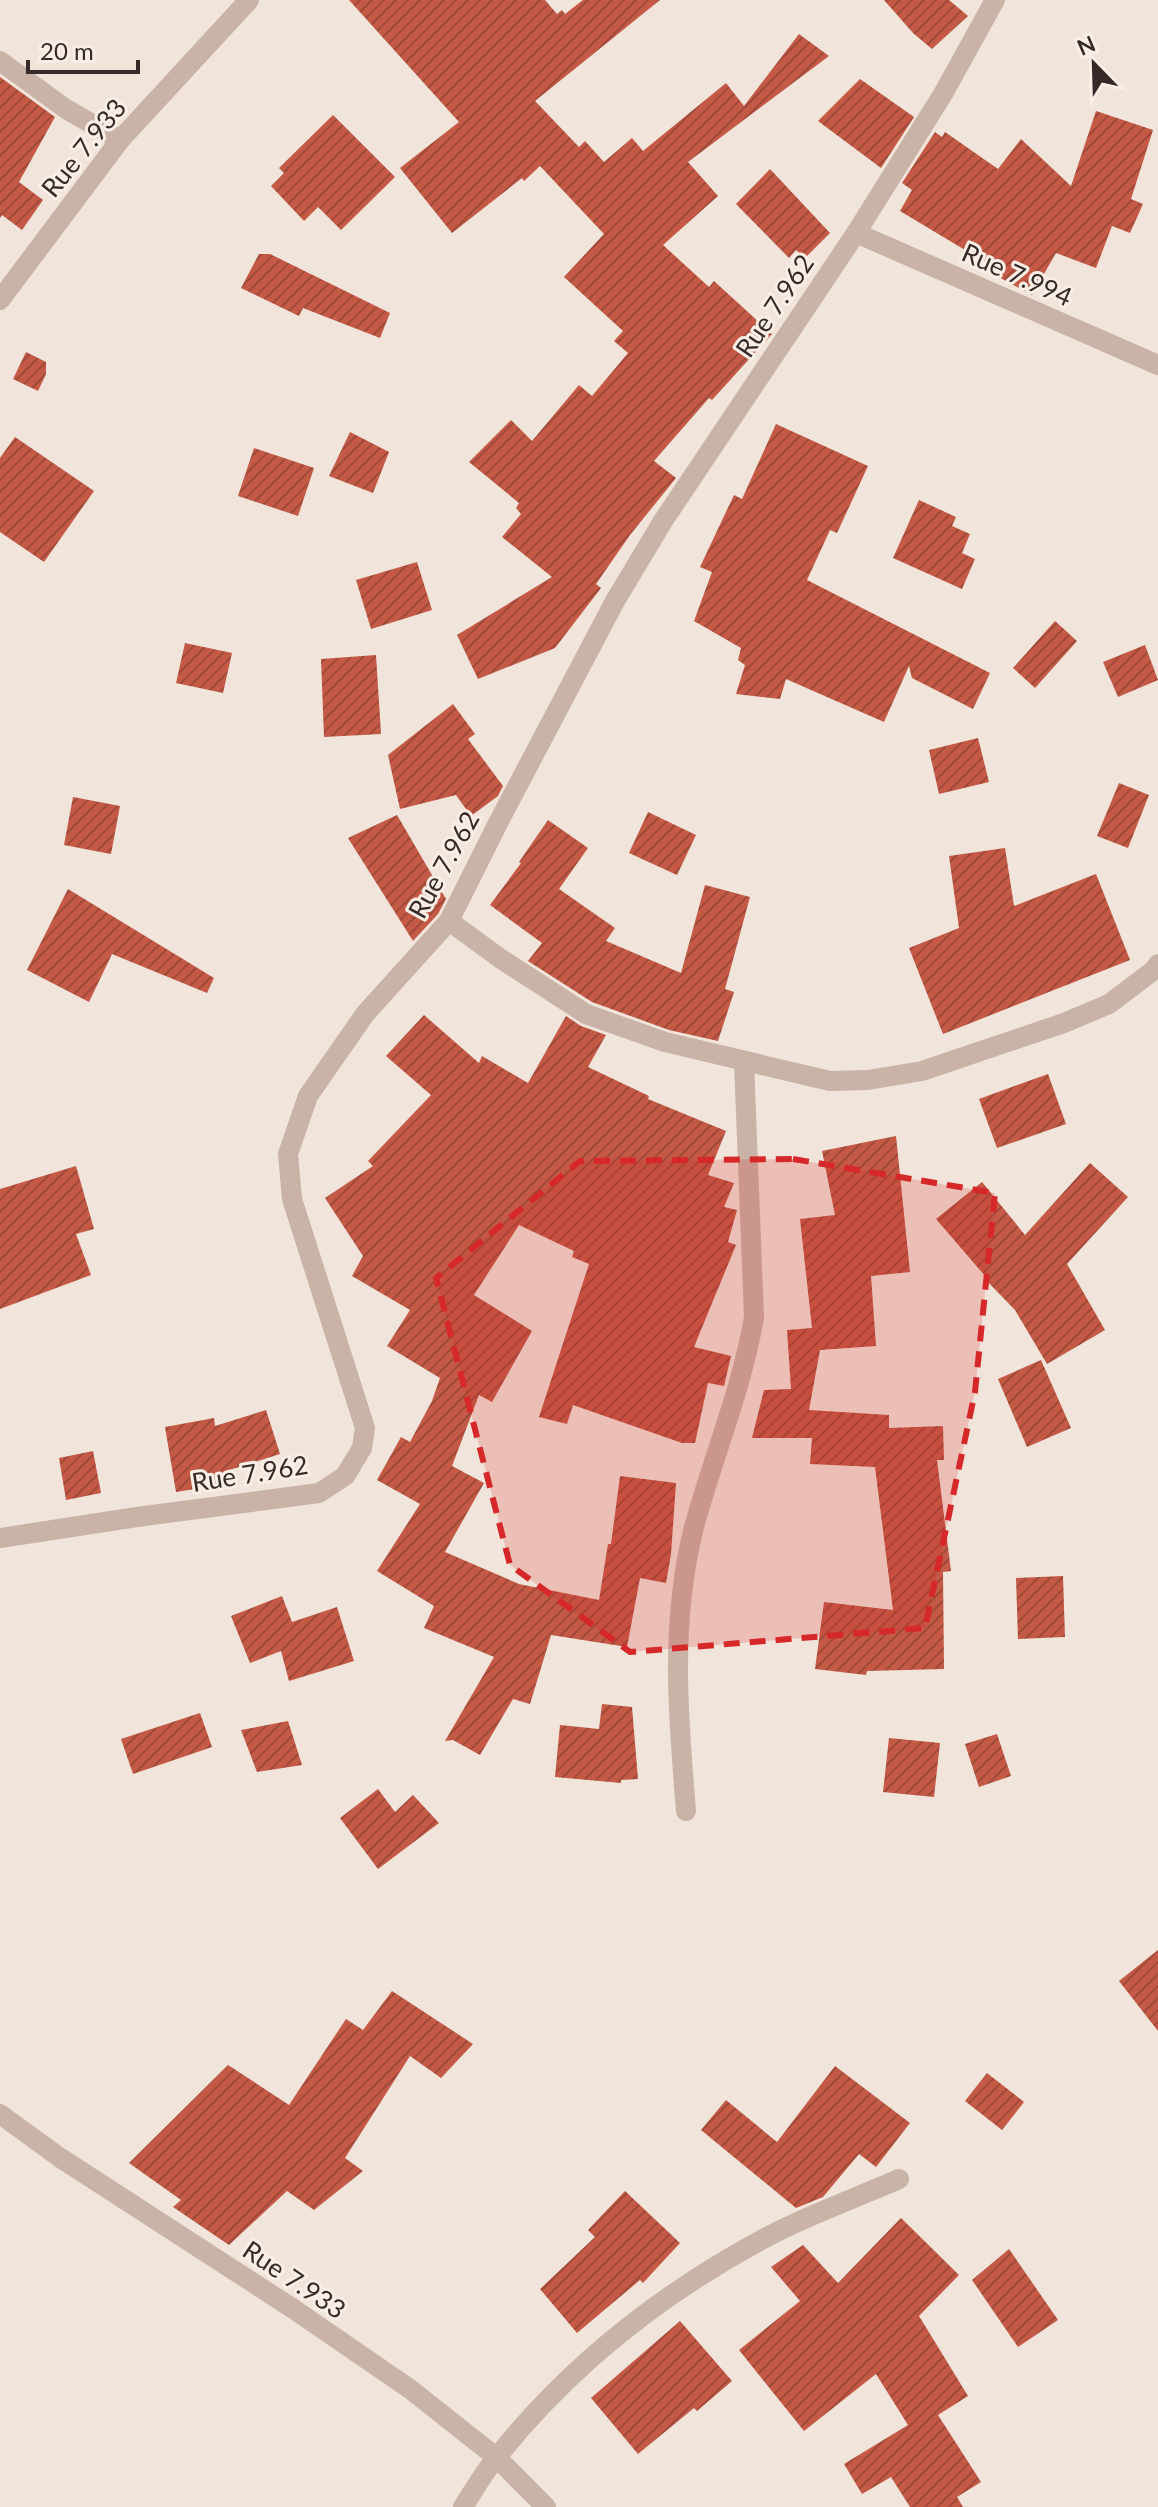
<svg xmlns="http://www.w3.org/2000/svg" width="1158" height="2507" font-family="Lato,sans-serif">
	<defs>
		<pattern id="building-hatch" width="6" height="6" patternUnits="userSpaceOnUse" patternTransform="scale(2)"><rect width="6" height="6" fill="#c45945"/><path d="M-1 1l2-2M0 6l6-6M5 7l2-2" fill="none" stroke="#a04a3a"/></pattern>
	</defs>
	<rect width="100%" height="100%" fill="#f1e4da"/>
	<g fill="url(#building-hatch)">
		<polygon points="349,0 545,0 557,14 562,10 565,14 583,0 660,0 535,101 579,147 585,141 604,162 632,138 643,151 726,83 744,106 799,34 829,56 688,162 718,196 663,245 709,287 714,281 772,334 712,400 709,398 654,461 676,478 630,535 596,584 601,588 555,648 478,679 457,635 552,577 502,537 521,514 516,508 519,503 469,462 511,420 532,441 579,385 592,396 628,353 614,341 623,331 564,277 604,234 540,166 524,181 522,178 452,233 400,168 459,122"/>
		<polygon points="884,0 949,0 968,16 932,49 913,33"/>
		<polygon points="0,77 55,117 19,182 43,200 22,230 2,215 0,218"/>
		<polygon points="860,79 914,117 881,168 818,121"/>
		<polygon points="1096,111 1153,130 1131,199 1143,204 1130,233 1112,226 1096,268 1056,253 1032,295 997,276 1000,271 900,211 912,190 902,183 935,132 942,137 945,132 998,169 1021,139 1071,186"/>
		<polygon points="333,115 395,177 341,230 318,207 304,221 271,186 284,173 279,168"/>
		<polygon points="770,169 830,233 805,258 796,250 789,258 736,204"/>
		<polygon points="259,254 270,254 390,313 380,338 303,308 299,316 241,288"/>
		<polygon points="26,352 46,362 46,374 38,391 13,379"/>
		<polygon points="776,424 868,466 837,533 830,530 807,580 990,673 973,709 912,678 909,666 884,722 786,679 780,699 736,694 745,665 738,660 741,648 694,621 712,572 700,567 734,495 742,499"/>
		<polygon points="350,432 389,452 373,493 329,476"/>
		<polygon points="15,437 94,491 44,562 0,532 0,458"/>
		<polygon points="254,448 314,468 298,516 238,496"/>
		<polygon points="919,500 956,517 952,526 970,534 962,553 975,559 962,589 893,558"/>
		<polygon points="417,562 432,610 371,629 356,580"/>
		<polygon points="1055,621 1077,641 1035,688 1013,668"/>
		<polygon points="185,643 232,653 223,693 176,683"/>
		<polygon points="1145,645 1158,680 1118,697 1103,662"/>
		<polygon points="376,655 381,734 324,737 321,659"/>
		<polygon points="453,704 475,734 468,739 503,786 498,796 471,816 456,795 400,809 388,755"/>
		<polygon points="978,738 989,782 939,794 929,750"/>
		<polygon points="1119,783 1149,795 1128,848 1097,836"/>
		<polygon points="73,797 120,806 111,854 64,845"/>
		<polygon points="648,812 696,835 677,875 629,853"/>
		<polygon points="397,815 446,899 438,914 413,941 348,838"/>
		<polygon points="548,820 588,848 559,889 615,928 606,941 681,973 705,885 750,897 725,989 734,992 718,1041 669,1030 592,1002 528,961 542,943 490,905 521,863 519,862"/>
		<polygon points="1005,848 1014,906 1096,874 1130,960 943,1034 909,948 959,928 949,856"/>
		<polygon points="68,889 214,978 207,993 112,954 89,1002 27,970"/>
		<polygon points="424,1015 479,1063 482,1056 528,1083 566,1016 581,1026 606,1035 588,1067 649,1096 648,1099 726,1131 708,1175 734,1183 724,1207 737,1210 728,1242 736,1245 694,1347 731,1356 724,1386 708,1383 695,1443 682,1443 573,1405 567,1424 539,1417 589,1264 572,1257 574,1251 519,1225 474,1295 532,1331 492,1402 479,1395 452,1466 484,1483 445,1552 519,1584 599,1600 608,1544 611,1544 620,1476 676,1483 671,1554 666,1583 640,1578 627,1647 551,1635 530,1704 513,1699 480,1755 453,1740 445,1741 494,1657 424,1628 434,1606 377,1571 420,1504 377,1480 401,1437 410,1442 432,1401 440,1378 387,1346 410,1310 352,1276 363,1256 325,1198 373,1166 368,1161 431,1095 386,1056"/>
		<polygon points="1048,1074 1066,1124 997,1148 979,1099"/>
		<polygon points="896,1136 910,1272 871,1276 876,1346 820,1350 809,1410 889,1415 889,1428 943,1426 944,1460 937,1460 951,1571 943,1572 944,1669 867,1671 866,1675 815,1669 824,1602 893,1610 875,1467 810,1464 812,1438 752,1438 764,1390 791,1389 787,1330 812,1328 800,1219 835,1215 822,1151"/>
		<polygon points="1090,1163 1128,1197 1067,1264 1105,1330 1047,1364 1015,1310 984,1278 986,1277 936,1219 982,1182 1025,1235"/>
		<polygon points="76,1166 94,1229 76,1234 91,1275 0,1309 0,1189"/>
		<polygon points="1041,1360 1071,1428 1027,1447 998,1379"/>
		<polygon points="266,1410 280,1454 223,1472 226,1484 176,1492 165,1427 214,1418 215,1426"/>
		<polygon points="93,1451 101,1493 66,1500 59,1458"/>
		<polygon points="1063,1576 1065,1637 1018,1639 1016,1578"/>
		<polygon points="282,1596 292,1622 337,1607 354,1661 289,1681 281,1651 250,1663 231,1616"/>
		<polygon points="602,1704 632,1707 638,1779 621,1780 621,1783 555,1777 560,1725 599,1729"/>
		<polygon points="200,1713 212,1747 133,1774 121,1739"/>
		<polygon points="288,1721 302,1765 257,1772 241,1730"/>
		<polygon points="997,1734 1011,1776 979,1787 965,1744"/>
		<polygon points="889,1738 940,1743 934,1797 883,1792"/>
		<polygon points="378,1789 395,1812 413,1795 439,1823 378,1869 340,1818"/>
		<polygon points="1158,1950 1158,2031 1119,1981"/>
		<polygon points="392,1991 473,2044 441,2078 410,2056 345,2158 363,2171 314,2210 287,2191 229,2245 173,2207 181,2200 129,2163 228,2065 289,2105 346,2019 363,2030"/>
		<polygon points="835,2066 910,2123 876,2167 859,2154 823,2197 796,2208 701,2130 726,2100 777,2142"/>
		<polygon points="987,2073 1024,2102 1002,2130 965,2101"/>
		<polygon points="625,2191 680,2243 643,2283 640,2280 577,2333 540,2289 595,2237 588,2230"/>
		<polygon points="901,2218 959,2275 919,2316 968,2396 938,2415 981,2482 957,2497 963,2507 910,2507 891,2477 862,2494 844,2464 908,2425 876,2374 804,2431 739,2350 800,2301 771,2267 803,2245 838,2283"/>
		<polygon points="1009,2249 1058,2320 1018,2347 972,2280"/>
		<polygon points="680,2321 732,2381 697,2411 694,2408 638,2454 591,2398"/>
	</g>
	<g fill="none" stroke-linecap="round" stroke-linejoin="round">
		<g stroke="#c9b3a6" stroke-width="20">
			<polyline points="0,61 66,109 120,140"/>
			<polyline points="856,233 1158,365"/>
			<polyline points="0,300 120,140 249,0"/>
			<polyline points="449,921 501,959 586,1014 665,1042 830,1081 868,1080 922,1071 1064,1023 1109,1004 1154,970 1158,964"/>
			<polyline points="0,1538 137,1517 319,1493 345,1476 362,1448 365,1428 292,1199 288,1154 308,1096 365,1014 449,921 498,823 615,601 663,521 856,233 943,94 995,0"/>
			<path d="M686,1811C678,1716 670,1621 694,1527C713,1457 742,1389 754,1317L744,1062"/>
			<polyline points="0,2114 59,2157 292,2308 410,2389 496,2457 546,2507"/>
			<path d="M463,2507C474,2490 484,2472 497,2457C567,2369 656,2298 754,2244C800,2218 851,2200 899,2179"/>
		</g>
	</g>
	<path fill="#d62828" fill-opacity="0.2" stroke="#d62828" stroke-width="6" stroke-dasharray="16 10" stroke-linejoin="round" d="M793,1159L995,1193L975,1392L925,1628L630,1652L510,1565L436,1278L580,1161Z"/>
	<g text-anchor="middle" stroke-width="6" stroke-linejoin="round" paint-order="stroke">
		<g font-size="26" fill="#352a27" stroke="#f9efe6">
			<text transform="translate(84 148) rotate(-51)" y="9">Rue 7.933</text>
			<text transform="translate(1017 275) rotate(24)" y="9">Rue 7.994</text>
			<text transform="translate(775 306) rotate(-56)" y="9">Rue 7.962</text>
			<text transform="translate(444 865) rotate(-61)" y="9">Rue 7.962</text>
			<text transform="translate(250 1474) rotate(-9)" y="9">Rue 7.962</text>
			<text transform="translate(294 2280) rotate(34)" y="9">Rue 7.933</text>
		</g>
	</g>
	<g transform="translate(1094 64) rotate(337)" stroke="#f9efe6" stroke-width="6" paint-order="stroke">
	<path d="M0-6L14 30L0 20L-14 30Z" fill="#352a27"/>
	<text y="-12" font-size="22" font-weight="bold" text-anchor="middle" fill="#352a27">N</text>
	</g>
	<path d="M28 60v12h110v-12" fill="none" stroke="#352a27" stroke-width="4"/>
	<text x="40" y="60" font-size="24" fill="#352a27" stroke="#f9efe6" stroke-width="6" paint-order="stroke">20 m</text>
</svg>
